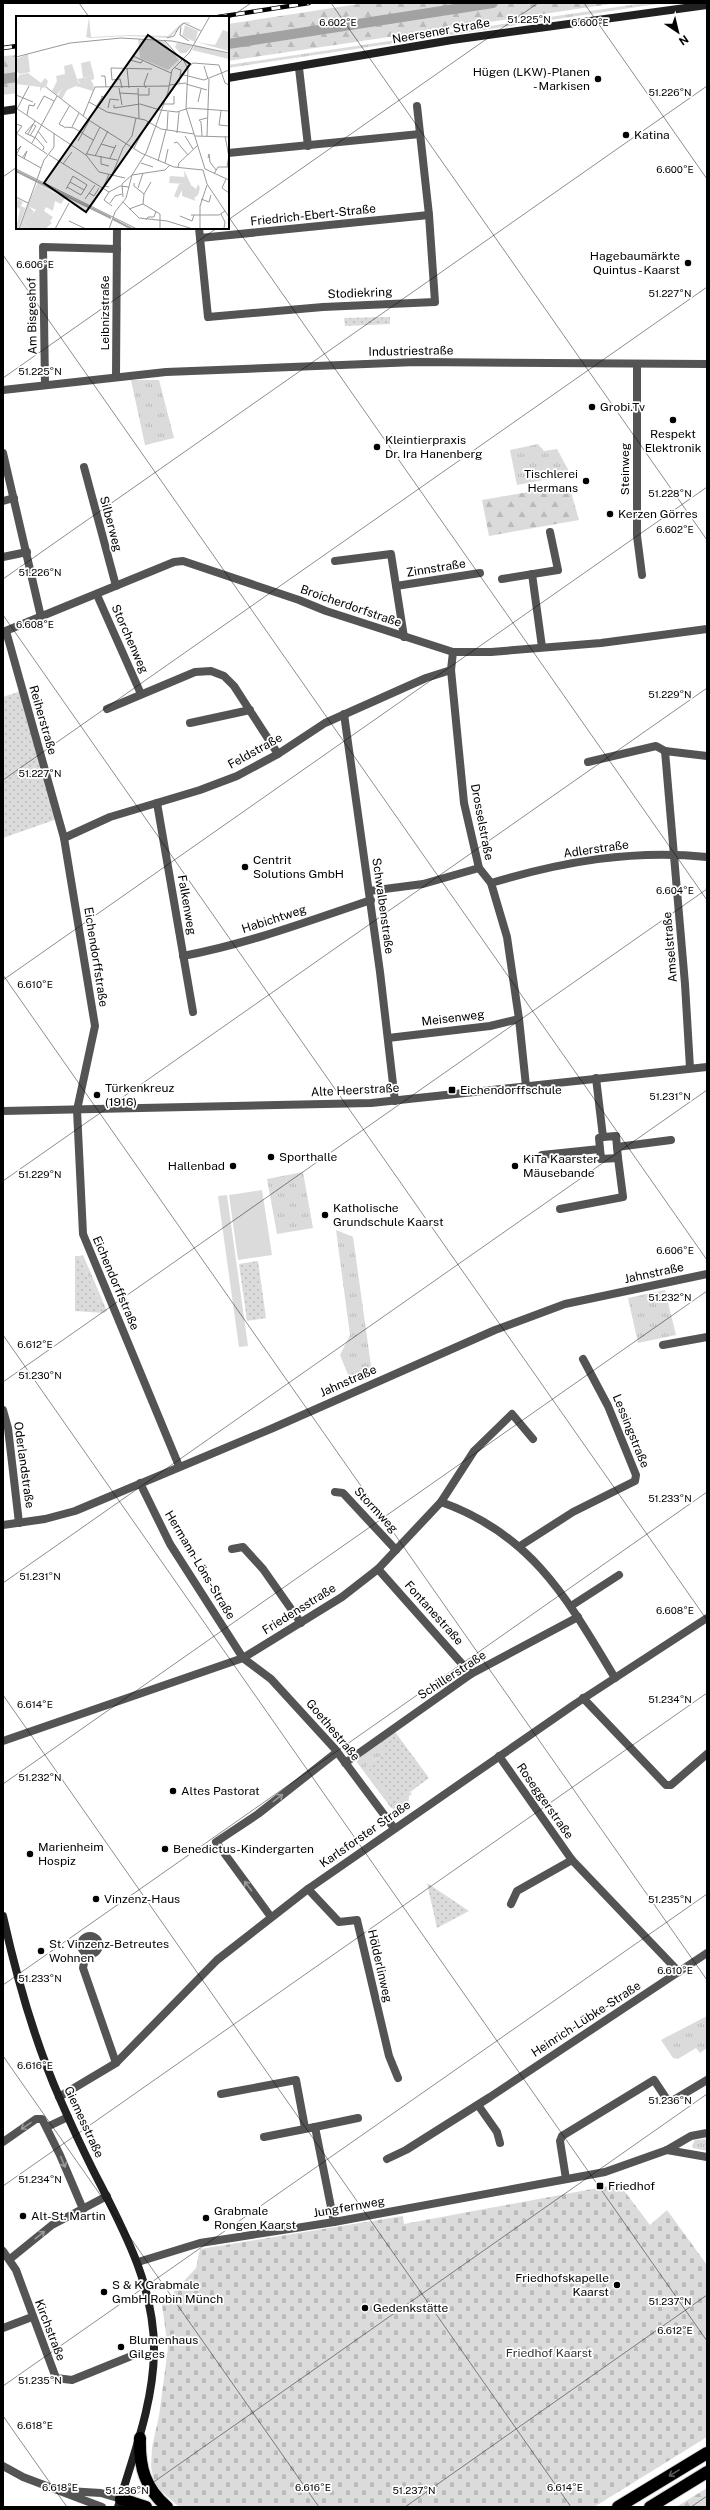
<svg xmlns="http://www.w3.org/2000/svg" width="710" height="2510" font-family="'Public Sans',sans-serif">
	<defs>
		<pattern id="grass-tufts" width="24" height="20" patternUnits="userSpaceOnUse"><rect width="24" height="20" fill="#dbdbdb"/><path d="M3 7l-1-3M5 7V3M7 7l1-3M15 17l-1-3M17 17v-4M19 17l1-3" fill="none" stroke="#bababa"/></pattern>
		<pattern id="forest-firs" width="22" height="20" patternUnits="userSpaceOnUse"><rect width="22" height="20" fill="#dbdbdb"/><path d="M5 1l3.5 6h-7zM16 11l3.5 6h-7z" fill="#bababa"/></pattern>
		<pattern id="cemetery-stones" width="16" height="16" patternUnits="userSpaceOnUse"><rect width="16" height="16" fill="#dbdbdb"/><path d="M2 7V4a2 2 0 0 1 4 0v3zM10 15v-3a2 2 0 0 1 4 0v3z" fill="#bababa"/></pattern>
		<pattern id="park-dots" width="8" height="8" patternUnits="userSpaceOnUse"><rect width="8" height="8" fill="#dbdbdb"/><path d="M2 2h.1M6 6h.1" fill="none" stroke="#bababa" stroke-width="1.8" stroke-linecap="round"/></pattern>
	</defs>
	<rect width="100%" height="100%" fill="#fff"/>
	<g fill="url(#grass-tufts)">
		<polygon points="644,3 664,3 228,68 228,65"/>
		<polygon points="131,380 159,380 174,438 145,445"/>
		<polygon points="538,444 544,451 557,449 571,475 517,485 510,450"/>
		<polygon points="303,1172 313,1228 277,1234 267,1179"/>
		<polygon points="336,1230 353,1237 372,1373 351,1382 340,1355 350,1335"/>
		<polygon points="83,1255 107,1311 104,1313 79,1256"/>
		<polygon points="665,1290 676,1335 638,1343 628,1298"/>
		<polygon points="381,1739 383,1754 366,1766 394,1803 410,1792 412,1794 409,1796 408,1808 399,1811 391,1808 356,1761"/>
		<polygon points="707,2016 707,2048 700,2053 696,2048 678,2059 673,2058 661,2040"/>
		<polygon points="707,2139 707,2151 693,2148 692,2146 695,2140"/>
	</g>
	<g fill="url(#forest-firs)">
		<polygon points="365,3 617,3 228,61 228,24"/>
		<polygon points="17,55 17,93 3,95 3,56"/>
		<polygon points="569,485 579,520 489,536 482,500"/>
		<polygon points="707,2488 707,2507 676,2507"/>
	</g>
	<polygon fill="url(#cemetery-stones)" points="619,2184 650,2225 667,2210 707,2265 707,2437 594,2507 179,2507 155,2485 151,2467 152,2447 159,2416 168,2348 162,2305 196,2268 200,2249 403,2216 404,2224"/>
	<g fill="url(#park-dots)">
		<polygon points="390,317 390,324 345,326 344,318"/>
		<polygon points="21,691 57,819 3,838 3,697"/>
		<polygon points="75,1256 79,1256 104,1313 75,1311"/>
		<polygon points="258,1261 266,1318 247,1321 239,1264"/>
		<polygon points="393,1729 429,1778 394,1804 366,1766 383,1754 381,1739"/>
		<polygon points="427,1883 469,1911 437,1928"/>
	</g>
	<g fill="#dbdbdb">
		<polygon points="262,1190 272,1255 238,1260 229,1195"/>
		<polygon points="227,1195 248,1346 239,1347 218,1196"/>
	</g>
	<g fill="none" stroke-linecap="round" stroke-linejoin="round">
		<g stroke="#a2a2a2" stroke-width="10">
			<polyline points="228,44 493,3"/>
			<polyline points="3,79 17,77"/>
		</g>
		<g stroke="#dbdbdb" stroke-width="14">
			<g id="motorway">
				<path d="M140,2438C139,2467 145,2488 167,2507"/>
				<polyline points="121,2499 146,2507"/>
				<polyline points="618,2507 707,2453"/>
				<polyline points="650,2507 707,2472"/>
			</g>
		</g>
		<g stroke="#545454" stroke-width="8">
			<polyline points="299,68 308,146"/>
			<polyline points="228,153 420,134"/>
			<polyline points="199,228 208,317 323,307 435,302 429,215 417,106"/>
			<polyline points="200,238 429,215"/>
			<polyline points="637,364 637,536 642,575"/>
			<polyline points="116,376 117,228"/>
			<polyline points="45,385 43,247 117,249"/>
			<polyline points="3,390 166,372 416,362 707,364"/>
			<polyline points="3,453 41,617"/>
			<polyline points="84,467 116,586"/>
			<polyline points="3,501 14,498"/>
			<polyline points="3,557 27,552"/>
			<polyline points="335,561 391,554 404,637"/>
			<polyline points="532,574 542,647"/>
			<polyline points="502,579 558,570 550,532"/>
			<polyline points="396,586 480,573"/>
			<polyline points="97,595 141,694"/>
			<polyline points="6,631 64,838 95,1026 77,1110 83,1234 179,1466"/>
			<polyline points="3,632 174,562 183,561 299,600 326,611 453,652 491,652 601,643 707,629"/>
			<polyline points="453,652 451,670 464,803 479,868 491,883 507,937 519,1019 526,1086"/>
			<polyline points="107,709 195,672 211,671 224,676 234,686 278,754"/>
			<polyline points="344,714 380,972 395,1101"/>
			<polyline points="190,723 250,710"/>
			<polyline points="665,751 685,984 690,1068"/>
			<polyline points="665,751 707,756"/>
			<polyline points="588,762 656,746 665,751"/>
			<polyline points="157,803 193,1012"/>
			<polyline points="64,838 110,817 200,790 237,776 278,754 325,723 426,678 451,670"/>
			<path d="M491,883C561,862 633,849 707,857"/>
			<polyline points="369,891 423,884 479,868"/>
			<path d="M183,956C247,944 309,921 371,900"/>
			<polyline points="388,1038 490,1026 519,1019"/>
			<polyline points="3,1111 371,1103 707,1067"/>
			<polyline points="603,1137 616,1136 617,1147"/>
			<polyline points="542,1155 600,1149 599,1138 603,1137 596,1078"/>
			<polyline points="618,1158 617,1147 671,1140"/>
			<polyline points="560,1209 623,1197 618,1158 601,1159 600,1149"/>
			<polyline points="663,1345 707,1337"/>
			<polyline points="3,1410 8,1428 19,1523"/>
			<polyline points="140,1483 170,1544 243,1658 271,1679 335,1749 394,1828"/>
			<polyline points="335,1492 343,1493 396,1550"/>
			<path d="M441,1502C532,1534 568,1600 615,1678"/>
			<polyline points="3,1525 45,1519 75,1511 273,1428 495,1330 565,1304 707,1274"/>
			<polyline points="520,1546 573,1512 635,1481 636,1475 608,1406 583,1359"/>
			<polyline points="232,1549 243,1547 263,1569 301,1623"/>
			<polyline points="378,1569 471,1674"/>
			<polyline points="571,1606 619,1575"/>
			<polyline points="583,1698 666,1785 671,1785 707,1754"/>
			<polyline points="3,1741 243,1658 342,1597 378,1569 441,1502 474,1451 512,1414 533,1439"/>
			<polyline points="499,1756 572,1860 679,1972"/>
			<polyline points="345,1763 471,1674 578,1617"/>
			<polyline points="308,1889 339,1922 357,1920 389,2056 398,2078"/>
			<polyline points="511,1904 517,1891 572,1860"/>
			<polyline points="271,1917 216,1842 258,1814 337,1752"/>
			<circle cx="90" cy="1945" r="9"/>
			<polyline points="86,1953 83,1968 116,2063"/>
			<polyline points="221,2094 296,2080 305,2128"/>
			<polyline points="59,2097 116,2063 217,1960 308,1889 575,1704 707,1618"/>
			<polyline points="478,2105 497,2132 500,2143"/>
			<polyline points="47,2127 68,2117"/>
			<polyline points="315,2127 358,2118"/>
			<polyline points="264,2137 315,2127 334,2222"/>
			<polyline points="3,2142 36,2119 42,2119 60,2155 83,2209"/>
			<polyline points="667,2150 707,2157"/>
			<polyline points="387,2159 406,2150 490,2097 707,1953"/>
			<polyline points="566,2179 560,2141 562,2136 654,2080 666,2098 672,2101 707,2080"/>
			<polyline points="3,2251 16,2270 56,2378 72,2380 134,2355"/>
			<polyline points="10,2259 52,2225 107,2196"/>
			<polyline points="138,2262 200,2243 334,2222 605,2172 667,2150 691,2136 707,2133"/>
			<polyline points="3,2328 32,2317"/>
		</g>
		<g stroke="#545454" stroke-width="8">
			<polyline points="3,2466 23,2477 102,2507"/>
			<polyline points="68,2491 101,2493 121,2499"/>
		</g>
		<g stroke="#212121" stroke-width="8">
			<polyline points="228,78 452,40 707,5"/>
			<polyline points="3,111 17,109"/>
			<path d="M3,1916C17,1979 34,2040 60,2099C70,2122 81,2146 93,2170C122,2227 155,2285 154,2352C153,2406 133,2455 118,2507"/>
		</g>
		<use href="#motorway" stroke="#000" stroke-width="12"/>
		<g stroke="#000" stroke-width="4.5">
			<g id="rail">
				<polyline points="218,17 309,3"/>
				<polyline points="3,48 17,46"/>
			</g>
		</g>
		<use href="#rail" stroke="#fff" stroke-width="3" stroke-dasharray="9" stroke-linecap="butt"/>
	</g>
	<defs><path id="oneway-shaft" d="M-6 0H5M1.5-3L5.5 0L1.5 3" fill="none" stroke-width="1.6" stroke-linecap="round" stroke-linejoin="round"/></defs>
	<g stroke="#989898">
		<use href="#oneway-shaft" transform="translate(278 1798) rotate(-38)"/>
		<use href="#oneway-shaft" transform="translate(248 1886) rotate(-127)"/>
		<use href="#oneway-shaft" transform="translate(26 2126) rotate(146)"/>
		<use href="#oneway-shaft" transform="translate(63 2162) rotate(67)"/>
		<use href="#oneway-shaft" transform="translate(40 2235) rotate(-38)"/>
	</g>
	<use stroke="#595959" href="#oneway-shaft" transform="translate(674 2473) rotate(149)"/>
	<path fill="none" stroke="#000" stroke-width="1" stroke-opacity="0.45" d="M79,3L89,17M331,3L707,540M584,3L707,179M228,19L251,3M3,177L17,167M228,216L707,900M228,220L538,3M3,255L707,1260M3,378L217,228M3,579L707,86M3,615L707,1620M3,780L707,287M3,975L707,1980M3,980L707,487M3,1181L707,688M3,1335L707,2341M3,1382L707,889M3,1583L707,1090M3,1695L571,2507M3,1784L707,1291M3,1985L707,1492M3,2056L319,2507M3,2186L707,1693M3,2386L707,1894M3,2416L67,2507M118,2507L707,2094M405,2507L707,2295M691,2507L707,2496"/>
	<g fill="#000" stroke="#fff" stroke-width="1.5">
		<circle cx="598" cy="79" r="4"/>
		<circle cx="626" cy="135" r="4"/>
		<circle cx="688" cy="263" r="4"/>
		<circle cx="592" cy="407" r="4"/>
		<circle cx="673" cy="420" r="4"/>
		<circle cx="377" cy="447" r="4"/>
		<circle cx="586" cy="481" r="4"/>
		<circle cx="610" cy="514" r="4"/>
		<circle cx="245" cy="867" r="4"/>
		<rect x="448" y="1086" width="8" height="8" rx="2"/>
		<circle cx="97" cy="1095" r="4"/>
		<circle cx="271" cy="1157" r="4"/>
		<circle cx="233" cy="1166" r="4"/>
		<circle cx="515" cy="1166" r="4"/>
		<circle cx="325" cy="1215" r="4"/>
		<circle cx="173" cy="1791" r="4"/>
		<circle cx="165" cy="1849" r="4"/>
		<circle cx="30" cy="1854" r="4"/>
		<circle cx="96" cy="1899" r="4"/>
		<circle cx="41" cy="1951" r="4"/>
		<rect x="596" y="2182" width="8" height="8" rx="2"/>
		<circle cx="23" cy="2216" r="4"/>
		<circle cx="206" cy="2218" r="4"/>
		<circle cx="617" cy="2285" r="4"/>
		<circle cx="104" cy="2292" r="4"/>
		<circle cx="365" cy="2308" r="4"/>
		<circle cx="121" cy="2347" r="4"/>
	</g>
	<g text-anchor="middle" stroke-width="3.5" stroke-linejoin="round" paint-order="stroke">
		<g font-size="12" fill="#000" stroke="#fff">
			<text transform="translate(441 31) rotate(-10)" y="4">Neersener Straße</text>
			<text transform="translate(313 215) rotate(-6)" y="4">Friedrich-Ebert-Straße</text>
			<text transform="translate(360 293) rotate(-2)" y="4">Stodiekring</text>
			<text transform="translate(105 313) rotate(-90)" y="4">Leibnizstraße</text>
			<text transform="translate(32 316) rotate(-91)" y="4">Am Bisgeshof</text>
			<text transform="translate(411 351) rotate(-1)" y="4">Industriestraße</text>
			<text transform="translate(625 469) rotate(-90)" y="4">Steinweg</text>
			<text transform="translate(111 524) rotate(75)" y="4">Silberweg</text>
			<text transform="translate(436 568) rotate(-9)" y="4">Zinnstraße</text>
			<text transform="translate(351 606) rotate(19)" y="4">Broicherdorfstraße</text>
			<text transform="translate(130 639) rotate(66)" y="4">Storchenweg</text>
			<text transform="translate(43 720) rotate(74)" y="4">Reiherstraße</text>
			<text transform="translate(255 751) rotate(-29)" y="4">Feldstraße</text>
			<text transform="translate(482 822) rotate(79)" y="4">Drosselstraße</text>
			<text transform="translate(596 849) rotate(-8)" y="4">Adlerstraße</text>
			<text transform="translate(187 905) rotate(80)" y="4">Falkenweg</text>
			<text transform="translate(383 906) rotate(82)" y="4">Schwalbenstraße</text>
			<text transform="translate(274 919) rotate(-18)" y="4">Habichtweg</text>
			<text transform="translate(670 947) rotate(-95)" y="4">Amselstraße</text>
			<text transform="translate(96 957) rotate(81)" y="4">Eichendorffstraße</text>
			<text transform="translate(453 1018) rotate(-7)" y="4">Meisenweg</text>
			<text transform="translate(355 1090) rotate(-3)" y="4">Alte Heerstraße</text>
			<text transform="translate(654 1273) rotate(-12)" y="4">Jahnstraße</text>
			<text transform="translate(116 1283) rotate(67)" y="4">Eichendorffstraße</text>
			<text transform="translate(348 1381) rotate(-24)" y="4">Jahnstraße</text>
			<text transform="translate(631 1431) rotate(68)" y="4">Lessingstraße</text>
			<text transform="translate(24 1465) rotate(82)" y="4">Oderlandstraße</text>
			<text transform="translate(376 1510) rotate(47)" y="4">Stormweg</text>
			<text transform="translate(200 1565) rotate(59)" y="4">Hermann-Löns-Straße</text>
			<text transform="translate(299 1609) rotate(-32)" y="4">Friedensstraße</text>
			<text transform="translate(434 1613) rotate(48)" y="4">Fontanestraße</text>
			<text transform="translate(452 1675) rotate(-33)" y="4">Schillerstraße</text>
			<text transform="translate(333 1730) rotate(50)" y="4">Goethestraße</text>
			<text transform="translate(545 1801) rotate(55)" y="4">Roseggerstraße</text>
			<text transform="translate(365 1834) rotate(-35)" y="4">Karlsforster Straße</text>
			<text transform="translate(380 1966) rotate(77)" y="4">Hölderlinweg</text>
			<text transform="translate(586 2019) rotate(-33)" y="4">Heinrich-Lübke-Straße</text>
			<text transform="translate(84 2122) rotate(65)" y="4">Giemesstraße</text>
			<text transform="translate(349 2207) rotate(-10)" y="4">Jungfernweg</text>
			<text transform="translate(50 2330) rotate(69)" y="4">Kirchstraße</text>
		</g>
		<g font-size="12" fill="#000" stroke="#fff" text-anchor="start">
			<text x="590" y="76" text-anchor="end">Hügen (LKW)-Planen<tspan x="590" dy="14">- Markisen</tspan></text>
			<text x="634" y="139">Katina</text>
			<text x="680" y="260" text-anchor="end">Hagebaumärkte<tspan x="680" dy="14">Quintus - Kaarst</tspan></text>
			<text x="600" y="411">Grobi.Tv</text>
			<text x="673" y="438" text-anchor="middle">Respekt<tspan x="673" dy="14">Elektronik</tspan></text>
			<text x="385" y="444">Kleintierpraxis<tspan x="385" dy="14">Dr. Ira Hanenberg</tspan></text>
			<text x="578" y="478" text-anchor="end">Tischlerei<tspan x="578" dy="14">Hermans</tspan></text>
			<text x="618" y="518">Kerzen Görres</text>
			<text x="253" y="864">Centrit<tspan x="253" dy="14">Solutions GmbH</tspan></text>
			<text x="105" y="1092">Türkenkreuz<tspan x="105" dy="14">(1916)</tspan></text>
			<text x="460" y="1094">Eichendorffschule</text>
			<text x="279" y="1161">Sporthalle</text>
			<text x="523" y="1163">KiTa Kaarster<tspan x="523" dy="14">Mäusebande</tspan></text>
			<text x="225" y="1170" text-anchor="end">Hallenbad</text>
			<text x="333" y="1212">Katholische<tspan x="333" dy="14">Grundschule Kaarst</tspan></text>
			<text x="181" y="1795">Altes Pastorat</text>
			<text x="38" y="1851">Marienheim<tspan x="38" dy="14">Hospiz</tspan></text>
			<text x="173" y="1853">Benedictus-Kindergarten</text>
			<text x="104" y="1903">Vinzenz-Haus</text>
			<text x="49" y="1948">St. Vinzenz-Betreutes<tspan x="49" dy="14">Wohnen</tspan></text>
			<text x="608" y="2190">Friedhof</text>
			<text x="214" y="2215">Grabmale<tspan x="214" dy="14">Rongen Kaarst</tspan></text>
			<text x="31" y="2220">Alt-St. Martin</text>
			<text x="609" y="2282" text-anchor="end">Friedhofskapelle<tspan x="609" dy="14">Kaarst</tspan></text>
			<text x="112" y="2289">S &amp; K Grabmale<tspan x="112" dy="14">GmbH Robin Münch</tspan></text>
			<text x="373" y="2312">Gedenkstätte</text>
			<text x="129" y="2344">Blumenhaus<tspan x="129" dy="14">Gilges</tspan></text>
		</g>
		<g font-size="12" fill="#323232" stroke="#fff">
			<text x="549" y="2357">Friedhof Kaarst</text>
		</g>
	</g>
	<g transform="translate(16 16)">
		<rect width="213" height="213" fill="#fff"/>
		<path d="M78,60V63L75,64L78,70H66L61,63Z" fill="#dbdbdb"/>
		<path d="M73,1L75,21L113,19L152,20L166,7L172,6L175,8L169,7L153,22L112,20L74,22L70,21ZM169,9L182,15L179,26L166,20ZM207,14L213,16V35L180,26L199,29ZM161,27L177,29L170,37H164L159,31ZM179,29L213,38V43L176,34ZM12,38L14,56L4,58L0,55V43ZM74,45L78,60L67,62L65,47ZM56,48L62,66L67,70H78L77,75L60,70L51,74L46,83L42,80L46,72L41,79L36,75L41,65L40,60L49,58L48,50ZM12,57L25,67L29,62L32,65L30,71L26,72L24,76V71L0,68L3,59ZM23,165L95,202V203L21,168ZM21,168L49,182L45,188L39,185L37,195L30,191L28,195L37,201L34,205L36,207L29,213H13L7,207L20,194L12,190L4,213H6H3L13,186ZM2,183L7,186L5,190L9,192L11,188L2,213L0,212L4,193L0,191Z" fill="#dbdbdb"/>
		<path d="M122,23L148,25L163,44L152,54L124,42Z" fill="#dbdbdb"/>
		<path d="M168,154L175,169L180,173L182,168L184,172L182,179L178,182L180,185L166,180V174L162,182L158,180L163,168H169ZM12,189L18,196L7,207L13,213L4,212Z" fill="#dbdbdb"/>
		<path d="M154,160L169,161V168L153,167Z" fill="#dbdbdb"/>
		<path fill="none" stroke="#a2a2a2" stroke-width="2" d="M0,155L95,202M97,203L116,213"/>
		<path fill="none" stroke="#999" stroke-width="1" d="M165,11L164,19L173,25M151,22L158,20L163,11L168,7L185,15M149,25L166,44M117,40L155,57M0,41L54,27L105,22L156,25L213,37M167,43L172,53L170,92L189,153L213,164M114,44L125,47L127,44M188,50L192,63M172,51L177,47L203,49L209,67L213,69M111,52L113,72M159,52L165,54L163,67M164,58L188,64L213,54M85,60H89L90,71M170,68L191,74M153,69L170,67M30,71L71,103L125,137L158,151L187,154L191,168L213,201M103,72L106,89M106,72L104,63L96,64L95,52L136,53M122,72L123,103M130,72L128,68L132,57M103,77L122,78M0,79L17,86M123,79H133V72M73,86L91,96L129,104L145,113L178,118M182,86L185,73M147,88H158V80M98,89V92L124,88L144,94M80,91L87,80L85,81M0,92L70,139L83,156L109,162M92,92L94,83L103,84M21,93L28,80L38,85M144,94L161,96L173,92L213,95M0,95L13,70M205,95L203,109L213,110M11,99L13,89L18,90L19,87M67,100L79,71L153,70M0,108L6,110L1,117M17,108L9,117L20,122L28,131L27,134M50,111L58,112L77,124M56,111L63,97M50,112L43,108L54,89M151,114L152,96M22,115L31,127M0,117L31,138M161,117L163,96M12,118L19,105M14,120L20,110L18,109M169,120L177,133M179,120L213,121M186,120L185,106L183,104L191,102M191,120L193,63M209,120L213,141M62,125L73,105M16,127L41,80M158,127L161,126L172,139M85,128L99,132M118,132L132,106M0,135L5,130L0,139M0,138L25,152M71,138L101,144M33,139L93,176M70,139L84,111M79,140L92,115M85,140V148L93,150M6,142L11,135L8,143M94,142L100,129M192,142L193,138L194,146L200,154M142,145L150,114M125,147L137,151M149,147L152,133M47,148L56,136M162,151L163,147L182,129M211,151L213,139M0,153L121,213M198,158L202,151H213M96,159L107,132L116,120L120,102M116,159L149,154L154,149M210,163L206,172L213,177M54,166L68,174M118,167V170L128,178L127,188M93,171L88,170L93,158M122,172L127,157M50,173L54,166L57,160L71,169L65,179L51,171M73,177L78,180L83,172M128,178L135,166M0,181L12,187M107,181L106,168L117,158M69,183L79,169M185,183L193,186L195,179M107,186L123,202L151,205L177,213M94,187L99,180L106,178M127,188L144,198V213M96,190L88,184L93,176L104,170L113,171M113,193L127,188M205,198L209,206L208,212M175,199H203L209,195M164,200L176,205L178,199M130,204L132,201H138L140,195M53,205L70,213M3,213L28,144L38,131V117M39,213L53,187M93,213L99,196L110,182L116,159L130,137L152,76L156,54L173,37L194,0M184,213V190L191,169"/>
		<path fill="#000" fill-opacity="0.15" stroke="#000" stroke-width="2" d="M132,19L174,48L70,196L28,167Z"/>
		<rect width="213" height="213" fill="none" stroke="#000" stroke-width="2"/>
	</g>
	<g font-size="10" text-anchor="middle" fill="#000" stroke="#fff" stroke-width="3.5" stroke-linejoin="round" paint-order="stroke">
		<text x="529" y="23">51.225°N</text>
		<text x="338" y="26">6.602°E</text>
		<text x="590" y="26">6.600°E</text>
		<text x="670" y="96">51.226°N</text>
		<text x="675" y="173">6.600°E</text>
		<text x="35" y="268">6.606°E</text>
		<text x="670" y="297">51.227°N</text>
		<text x="40" y="375">51.225°N</text>
		<text x="670" y="497">51.228°N</text>
		<text x="675" y="533">6.602°E</text>
		<text x="40" y="576">51.226°N</text>
		<text x="35" y="628">6.608°E</text>
		<text x="670" y="698">51.229°N</text>
		<text x="40" y="777">51.227°N</text>
		<text x="675" y="894">6.604°E</text>
		<text x="35" y="988">6.610°E</text>
		<text x="670" y="1100">51.231°N</text>
		<text x="40" y="1178">51.229°N</text>
		<text x="675" y="1254">6.606°E</text>
		<text x="670" y="1301">51.232°N</text>
		<text x="35" y="1348">6.612°E</text>
		<text x="40" y="1379">51.230°N</text>
		<text x="670" y="1502">51.233°N</text>
		<text x="40" y="1580">51.231°N</text>
		<text x="675" y="1614">6.608°E</text>
		<text x="670" y="1703">51.234°N</text>
		<text x="35" y="1708">6.614°E</text>
		<text x="40" y="1781">51.232°N</text>
		<text x="670" y="1903">51.235°N</text>
		<text x="675" y="1974">6.610°E</text>
		<text x="40" y="1982">51.233°N</text>
		<text x="35" y="2069">6.616°E</text>
		<text x="670" y="2104">51.236°N</text>
		<text x="40" y="2183">51.234°N</text>
		<text x="670" y="2305">51.237°N</text>
		<text x="675" y="2334">6.612°E</text>
		<text x="40" y="2384">51.235°N</text>
		<text x="35" y="2429">6.618°E</text>
		<text x="60" y="2491">6.618°E</text>
		<text x="313" y="2491">6.616°E</text>
		<text x="565" y="2491">6.614°E</text>
		<text x="127" y="2494">51.236°N</text>
		<text x="414" y="2494">51.237°N</text>
	</g>
	<rect width="710" height="2510" fill="none" stroke="#000000" stroke-width="8"/>
	<g transform="translate(678 32) rotate(145)" stroke="#ffffff" stroke-width="3" paint-order="stroke">
	<path d="M0-3L7 15L0 10L-7 15Z" fill="#000000"/>
	<text y="-6" font-size="11" font-weight="bold" text-anchor="middle" fill="#000000">N</text>
	</g>
</svg>
